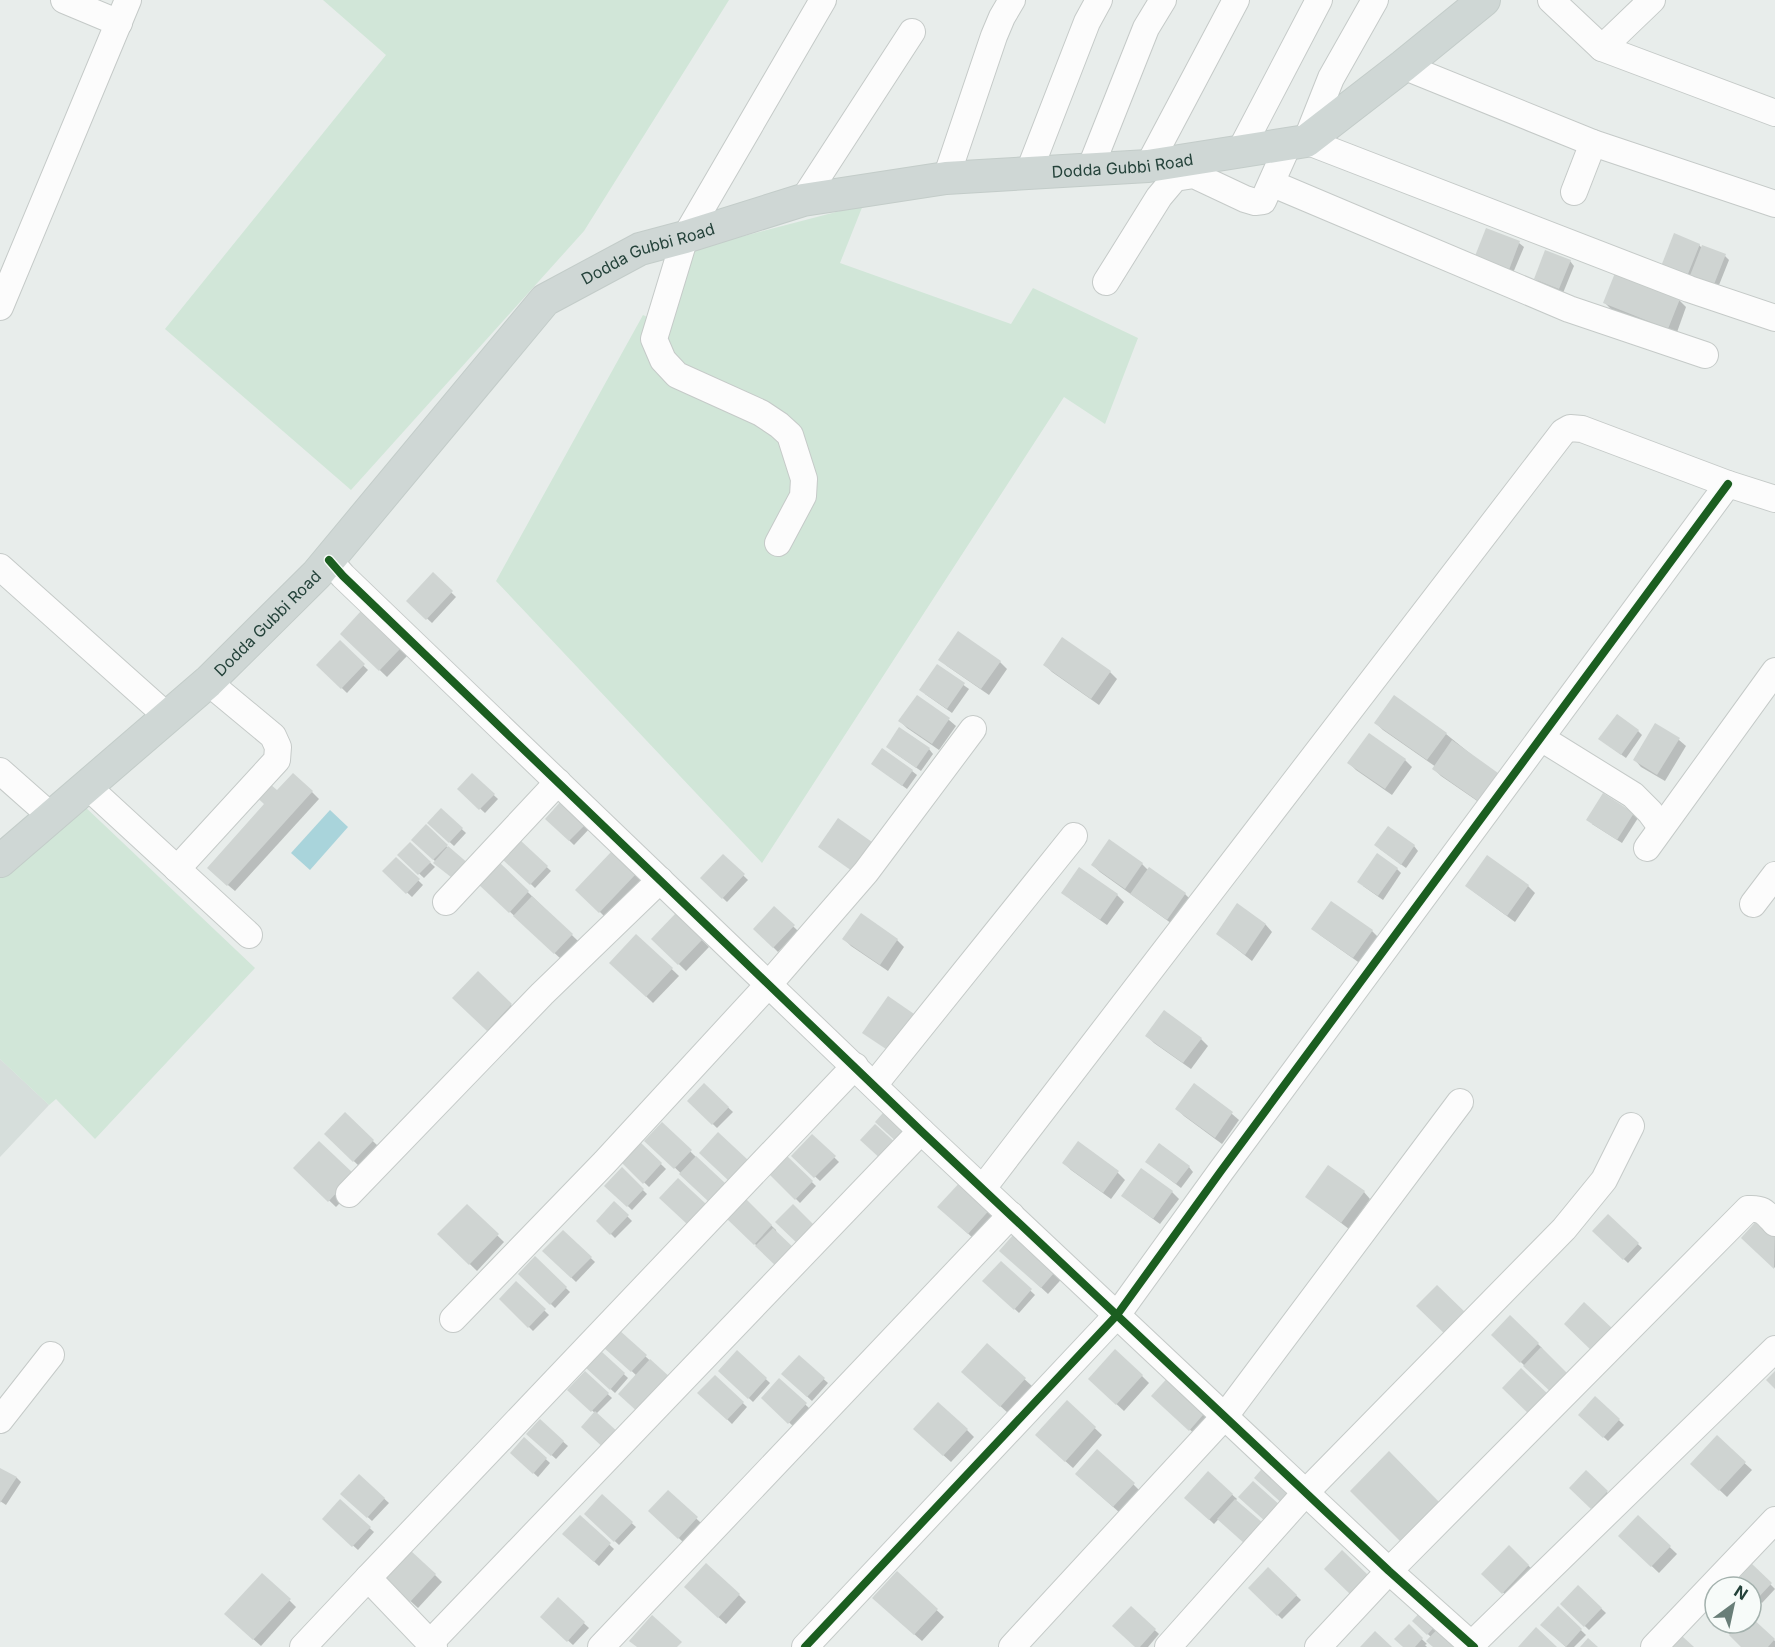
<svg xmlns="http://www.w3.org/2000/svg" width="1775" height="1647" font-family="Inter,sans-serif">
	<rect width="100%" height="100%" fill="#e8edeb"/>
	<polygon fill="#d6dedb" points="0,1059 49,1105 0,1157"/>
	<g fill="#d1e6d8">
		<polygon points="323,0 729,0 584,231 351,490 165,329 386,55"/>
		<polygon points="863,205 840,263 1011,324 1033,288 1138,338 1105,424 1064,397 762,863 496,581 643,315 666,326 690,250"/>
		<polygon points="82,804 255,968 95,1139 56,1099 49,1105 0,1059 0,871"/>
	</g>
	<polygon fill="#a9d4db" points="330,810 348,827 310,870 291,853"/>
	<g fill="#0003">
		<polygon points="1519,243 1524,247 1513,273 1481,260"/>
		<polygon points="1699,245 1702,248 1725,256 1729,260 1717,290 1662,269"/>
		<polygon points="1570,261 1574,266 1563,293 1540,283 1536,279"/>
		<polygon points="1679,300 1686,307 1676,335 1612,310 1605,303"/>
		<polygon points="433,575 456,597 432,623 408,601"/>
		<polygon points="361,613 407,656 387,677 342,634"/>
		<polygon points="340,643 368,670 347,693 318,665"/>
		<polygon points="940,659 1000,662 1007,669 989,695 947,666"/>
		<polygon points="1045,665 1110,672 1117,679 1099,705 1052,672"/>
		<polygon points="937,666 969,689 952,713 925,694"/>
		<polygon points="949,720 956,726 939,750 907,728 900,721"/>
		<polygon points="1376,723 1446,734 1504,781 1486,807 1441,776 1434,769 1436,767 1383,730"/>
		<polygon points="1656,725 1679,740 1686,746 1665,781 1641,767 1635,760"/>
		<polygon points="1638,731 1642,735 1626,758 1605,743"/>
		<polygon points="929,749 933,754 921,771 892,751"/>
		<polygon points="1405,760 1412,767 1392,795 1356,770 1349,763"/>
		<polygon points="878,768 912,771 917,775 907,789"/>
		<polygon points="472,775 498,799 485,813 459,789"/>
		<polygon points="312,792 319,799 235,891 216,875 277,793"/>
		<polygon points="1604,795 1638,818 1622,843 1592,824"/>
		<polygon points="562,802 590,828 574,845 547,819"/>
		<polygon points="441,810 466,833 454,846 429,823"/>
		<polygon points="413,840 446,846 469,866 436,862"/>
		<polygon points="520,842 551,871 535,888 505,859"/>
		<polygon points="410,844 435,867 424,878 399,855"/>
		<polygon points="1414,846 1418,851 1406,868 1380,849"/>
		<polygon points="612,853 642,882 607,919 578,890"/>
		<polygon points="723,856 748,880 727,902 702,878"/>
		<polygon points="396,859 423,885 412,897 384,871"/>
		<polygon points="498,863 579,942 562,960 479,883"/>
		<polygon points="1142,864 1149,871 1185,894 1192,901 1175,926 1100,872 1093,865"/>
		<polygon points="1397,869 1401,873 1383,900 1363,886"/>
		<polygon points="1467,886 1528,886 1535,893 1515,922 1474,892"/>
		<polygon points="1117,895 1124,902 1107,925 1070,899"/>
		<polygon points="1238,905 1266,925 1272,932 1252,961 1218,934"/>
		<polygon points="774,908 798,931 778,952 755,929"/>
		<polygon points="676,915 709,947 686,971 653,939"/>
		<polygon points="861,915 897,940 904,947 888,971 851,946 844,939"/>
		<polygon points="1313,928 1372,931 1379,938 1361,964 1320,935"/>
		<polygon points="637,936 679,976 653,1003 611,962"/>
		<polygon points="478,973 518,1012 495,1037 454,998"/>
		<polygon points="1147,1036 1201,1039 1208,1046 1191,1069 1154,1043"/>
		<polygon points="704,1085 733,1112 717,1128 689,1101"/>
		<polygon points="1194,1086 1232,1114 1239,1120 1222,1144 1184,1116 1177,1109"/>
		<polygon points="345,1114 380,1148 361,1168 326,1134"/>
		<polygon points="662,1124 729,1189 714,1205 646,1140"/>
		<polygon points="812,1136 839,1162 820,1181 793,1156"/>
		<polygon points="1078,1143 1118,1173 1125,1180 1111,1199 1071,1170 1064,1163"/>
		<polygon points="641,1145 666,1169 649,1187 624,1163"/>
		<polygon points="787,1158 816,1186 800,1203 771,1174"/>
		<polygon points="1152,1166 1189,1167 1193,1172 1181,1188"/>
		<polygon points="295,1168 360,1182 336,1207"/>
		<polygon points="622,1170 647,1194 632,1210 607,1186"/>
		<polygon points="963,1181 999,1214 975,1240 946,1213"/>
		<polygon points="1172,1192 1179,1199 1160,1224 1130,1202"/>
		<polygon points="1364,1192 1370,1199 1349,1229 1307,1197"/>
		<polygon points="746,1201 776,1230 783,1272 729,1218"/>
		<polygon points="614,1203 632,1221 615,1238 598,1221"/>
		<polygon points="467,1206 504,1242 477,1271 439,1234"/>
		<polygon points="1608,1216 1642,1248 1628,1263 1594,1231"/>
		<polygon points="563,1232 595,1262 576,1282 544,1251"/>
		<polygon points="1775,1232 1775,1268 1750,1245"/>
		<polygon points="1008,1257 1067,1273 1048,1294"/>
		<polygon points="535,1258 570,1292 555,1308 520,1274"/>
		<polygon points="1001,1263 1035,1295 1019,1313 984,1281"/>
		<polygon points="516,1283 549,1315 533,1331 501,1299"/>
		<polygon points="1510,1317 1542,1348 1557,1397 1493,1335"/>
		<polygon points="619,1332 671,1380 637,1376 606,1347"/>
		<polygon points="987,1345 1032,1386 1008,1413 970,1379"/>
		<polygon points="737,1352 770,1383 753,1402 720,1371"/>
		<polygon points="602,1354 628,1378 615,1393 588,1368"/>
		<polygon points="799,1357 828,1383 812,1401 783,1374"/>
		<polygon points="585,1373 612,1398 596,1414 569,1390"/>
		<polygon points="1142,1376 1149,1383 1124,1411 1097,1386"/>
		<polygon points="715,1377 747,1407 732,1424 700,1393"/>
		<polygon points="780,1380 810,1409 794,1427 763,1398"/>
		<polygon points="1596,1398 1624,1425 1608,1441 1580,1415"/>
		<polygon points="1067,1402 1102,1435 1073,1468 1044,1442"/>
		<polygon points="1160,1403 1216,1415 1197,1436"/>
		<polygon points="540,1421 568,1446 556,1459 528,1434"/>
		<polygon points="967,1430 974,1437 951,1462 922,1436"/>
		<polygon points="1717,1438 1752,1470 1727,1497 1692,1464"/>
		<polygon points="524,1439 550,1463 538,1477 512,1453"/>
		<polygon points="0,1470 17,1478 21,1482 6,1505 0,1501"/>
		<polygon points="1586,1472 1612,1497 1597,1513 1571,1488"/>
		<polygon points="1208,1473 1237,1499 1214,1524 1186,1498"/>
		<polygon points="359,1476 389,1503 372,1521 343,1494"/>
		<polygon points="1084,1481 1133,1484 1140,1491 1120,1513"/>
		<polygon points="668,1492 701,1523 683,1542 650,1511"/>
		<polygon points="602,1496 636,1527 619,1545 586,1514"/>
		<polygon points="340,1501 374,1532 358,1550 324,1519"/>
		<polygon points="580,1517 614,1549 599,1566 564,1534"/>
		<polygon points="1638,1517 1677,1554 1659,1573 1620,1536"/>
		<polygon points="1509,1547 1533,1570 1508,1597 1483,1574"/>
		<polygon points="1752,1566 1775,1589 1762,1603 1751,1593 1751,1587 1745,1587"/>
		<polygon points="1268,1569 1301,1600 1282,1619 1250,1588"/>
		<polygon points="897,1573 944,1617 922,1641 881,1605"/>
		<polygon points="435,1575 442,1582 418,1608 394,1586"/>
		<polygon points="1578,1587 1606,1613 1589,1630 1562,1604"/>
		<polygon points="693,1594 739,1595 746,1602 726,1624"/>
		<polygon points="289,1600 296,1607 261,1646 233,1621"/>
		<polygon points="559,1600 589,1628 573,1645 542,1617"/>
		<polygon points="1131,1608 1159,1634 1148,1647 1137,1647"/>
		<polygon points="1558,1608 1586,1635 1574,1647 1566,1647 1542,1625"/>
		<polygon points="1424,1610 1464,1647 1435,1647 1431,1637 1414,1621"/>
		<polygon points="1751,1619 1775,1641 1775,1647 1743,1647 1718,1623 1751,1623"/>
		<polygon points="1409,1627 1427,1644 1425,1645 1427,1647 1405,1647"/>
	</g>
	<g fill="#cfd4d2">
		<polygon points="1486,228 1520,241 1509,270 1475,256"/>
		<polygon points="1674,233 1700,244 1686,279 1660,269"/>
		<polygon points="1702,245 1726,254 1713,287 1689,278"/>
		<polygon points="1545,250 1571,260 1559,289 1534,279"/>
		<polygon points="1615,273 1680,299 1668,329 1603,303"/>
		<polygon points="433,572 453,591 426,620 406,601"/>
		<polygon points="361,611 401,648 379,671 340,634"/>
		<polygon points="958,631 1001,661 981,689 938,660"/>
		<polygon points="1062,637 1111,671 1091,699 1043,665"/>
		<polygon points="340,640 365,664 341,689 316,665"/>
		<polygon points="937,664 965,683 947,709 919,690"/>
		<polygon points="917,695 950,718 932,744 898,721"/>
		<polygon points="1394,695 1447,733 1427,760 1374,723"/>
		<polygon points="1617,714 1639,730 1621,755 1598,739"/>
		<polygon points="1655,723 1680,738 1657,775 1633,760"/>
		<polygon points="899,727 930,748 916,768 886,747"/>
		<polygon points="1369,733 1406,759 1385,789 1347,763"/>
		<polygon points="1452,740 1498,773 1478,801 1432,769"/>
		<polygon points="882,748 913,770 902,786 871,764"/>
		<polygon points="293,773 313,791 227,886 207,868 264,804 251,792 264,779 277,790"/>
		<polygon points="472,773 495,794 479,810 457,789"/>
		<polygon points="1603,793 1634,813 1617,840 1586,820"/>
		<polygon points="562,800 587,823 569,841 545,819"/>
		<polygon points="441,808 463,828 449,843 427,823"/>
		<polygon points="838,818 872,842 852,871 818,847"/>
		<polygon points="426,824 448,845 433,860 411,840"/>
		<polygon points="1388,826 1415,845 1401,865 1374,845"/>
		<polygon points="1109,839 1143,863 1125,889 1091,865"/>
		<polygon points="520,840 548,866 530,885 502,859"/>
		<polygon points="410,842 431,862 418,875 397,855"/>
		<polygon points="448,846 470,865 456,881 433,863"/>
		<polygon points="612,851 636,874 599,913 575,890"/>
		<polygon points="1377,853 1398,868 1378,896 1357,882"/>
		<polygon points="723,854 745,874 722,899 700,878"/>
		<polygon points="1487,855 1529,885 1507,916 1465,886"/>
		<polygon points="396,857 420,879 406,894 382,871"/>
		<polygon points="498,861 529,891 509,913 477,883"/>
		<polygon points="1079,867 1118,894 1100,920 1061,893"/>
		<polygon points="1149,867 1186,893 1167,920 1130,894"/>
		<polygon points="532,896 573,934 554,954 513,916"/>
		<polygon points="1331,901 1373,930 1353,958 1311,929"/>
		<polygon points="1237,903 1266,924 1245,955 1216,934"/>
		<polygon points="774,906 795,925 773,948 753,929"/>
		<polygon points="676,913 703,939 678,965 651,939"/>
		<polygon points="861,913 898,939 880,965 842,939"/>
		<polygon points="636,934 673,968 646,997 609,963"/>
		<polygon points="478,971 512,1004 487,1031 452,998"/>
		<polygon points="888,996 917,1016 892,1053 862,1033"/>
		<polygon points="1164,1010 1202,1038 1183,1063 1145,1036"/>
		<polygon points="704,1083 729,1107 712,1125 687,1101"/>
		<polygon points="1194,1083 1233,1112 1215,1138 1175,1109"/>
		<polygon points="889,1106 914,1129 900,1145 875,1122"/>
		<polygon points="345,1112 374,1140 353,1162 324,1134"/>
		<polygon points="662,1122 692,1150 674,1169 644,1141"/>
		<polygon points="875,1124 898,1145 883,1161 860,1140"/>
		<polygon points="718,1132 748,1160 729,1181 699,1153"/>
		<polygon points="812,1134 836,1156 814,1178 791,1156"/>
		<polygon points="319,1141 354,1174 328,1202 293,1168"/>
		<polygon points="1078,1141 1119,1171 1103,1193 1062,1163"/>
		<polygon points="641,1143 662,1163 643,1184 622,1163"/>
		<polygon points="1159,1143 1190,1166 1176,1184 1145,1162"/>
		<polygon points="696,1156 725,1183 709,1202 679,1174"/>
		<polygon points="787,1156 813,1181 795,1200 769,1174"/>
		<polygon points="1328,1165 1365,1191 1341,1223 1305,1197"/>
		<polygon points="622,1167 644,1189 627,1207 604,1186"/>
		<polygon points="1141,1168 1173,1191 1153,1219 1121,1196"/>
		<polygon points="678,1178 706,1204 687,1224 659,1198"/>
		<polygon points="963,1179 993,1206 968,1234 937,1207"/>
		<polygon points="746,1199 772,1225 754,1245 726,1218"/>
		<polygon points="614,1201 629,1215 610,1235 596,1221"/>
		<polygon points="467,1204 499,1234 469,1265 437,1234"/>
		<polygon points="793,1204 816,1227 799,1245 775,1222"/>
		<polygon points="1608,1214 1639,1243 1623,1260 1592,1231"/>
		<polygon points="1760,1217 1775,1230 1774,1269 1741,1238"/>
		<polygon points="773,1228 796,1250 778,1268 755,1246"/>
		<polygon points="1019,1228 1061,1265 1041,1288 999,1251"/>
		<polygon points="563,1230 592,1257 571,1278 542,1251"/>
		<polygon points="535,1256 567,1287 550,1305 518,1274"/>
		<polygon points="1001,1261 1032,1289 1014,1310 982,1281"/>
		<polygon points="516,1281 546,1309 528,1328 499,1299"/>
		<polygon points="1437,1285 1468,1315 1448,1337 1416,1306"/>
		<polygon points="1584,1302 1614,1330 1593,1352 1564,1324"/>
		<polygon points="1510,1315 1539,1343 1520,1363 1491,1335"/>
		<polygon points="619,1330 647,1355 631,1372 603,1347"/>
		<polygon points="987,1343 1026,1378 1000,1407 961,1372"/>
		<polygon points="1541,1347 1569,1375 1552,1393 1523,1366"/>
		<polygon points="1115,1349 1143,1375 1116,1405 1088,1379"/>
		<polygon points="737,1350 767,1378 748,1399 718,1371"/>
		<polygon points="602,1352 625,1373 610,1390 586,1368"/>
		<polygon points="799,1355 825,1378 807,1397 781,1374"/>
		<polygon points="650,1359 672,1379 640,1414 618,1394"/>
		<polygon points="1521,1368 1551,1397 1532,1417 1502,1388"/>
		<polygon points="585,1371 609,1393 591,1412 567,1390"/>
		<polygon points="1775,1371 1775,1389 1766,1380"/>
		<polygon points="1172,1373 1210,1407 1189,1431 1151,1396"/>
		<polygon points="715,1375 744,1402 727,1420 697,1393"/>
		<polygon points="779,1378 807,1403 788,1424 761,1398"/>
		<polygon points="1595,1396 1620,1419 1603,1438 1578,1415"/>
		<polygon points="1067,1400 1096,1427 1065,1462 1035,1435"/>
		<polygon points="938,1402 968,1429 943,1456 913,1429"/>
		<polygon points="595,1411 621,1435 607,1451 581,1427"/>
		<polygon points="540,1419 564,1441 551,1456 526,1434"/>
		<polygon points="1717,1435 1746,1462 1719,1491 1690,1464"/>
		<polygon points="524,1437 547,1458 533,1474 510,1453"/>
		<polygon points="1097,1449 1135,1483 1113,1507 1075,1474"/>
		<polygon points="1389,1451 1440,1503 1401,1542 1350,1491"/>
		<polygon points="1267,1463 1298,1491 1285,1506 1254,1478"/>
		<polygon points="0,1468 17,1477 0,1503"/>
		<polygon points="1586,1470 1608,1491 1591,1509 1569,1488"/>
		<polygon points="1208,1471 1233,1494 1209,1520 1184,1498"/>
		<polygon points="359,1474 385,1498 367,1518 340,1494"/>
		<polygon points="1253,1481 1281,1506 1266,1522 1238,1497"/>
		<polygon points="668,1490 698,1517 678,1539 648,1511"/>
		<polygon points="602,1494 633,1522 614,1542 584,1514"/>
		<polygon points="340,1499 371,1527 352,1547 322,1519"/>
		<polygon points="1235,1499 1264,1524 1245,1544 1217,1519"/>
		<polygon points="580,1515 611,1543 594,1562 562,1534"/>
		<polygon points="1638,1515 1671,1546 1651,1567 1618,1536"/>
		<polygon points="1509,1545 1529,1565 1502,1594 1481,1574"/>
		<polygon points="1342,1550 1368,1575 1350,1594 1324,1569"/>
		<polygon points="411,1551 436,1574 410,1602 385,1579"/>
		<polygon points="706,1563 740,1594 718,1618 684,1587"/>
		<polygon points="1752,1564 1772,1583 1757,1599 1751,1594 1751,1587 1743,1587 1736,1581"/>
		<polygon points="1268,1567 1297,1595 1277,1616 1248,1588"/>
		<polygon points="897,1571 938,1609 914,1635 872,1598"/>
		<polygon points="262,1573 291,1599 253,1640 224,1614"/>
		<polygon points="1578,1585 1602,1608 1584,1627 1560,1604"/>
		<polygon points="558,1597 585,1622 567,1642 540,1617"/>
		<polygon points="1715,1601 1715,1622 1704,1612"/>
		<polygon points="1131,1606 1156,1629 1140,1647 1135,1647 1112,1626"/>
		<polygon points="1558,1606 1582,1629 1566,1647 1540,1625"/>
		<polygon points="1424,1608 1439,1622 1427,1635 1412,1621"/>
		<polygon points="652,1615 682,1642 677,1647 637,1647 629,1641"/>
		<polygon points="1751,1617 1775,1639 1768,1647 1741,1647 1729,1635 1741,1623 1751,1623"/>
		<polygon points="1716,1623 1735,1623 1726,1633"/>
		<polygon points="1409,1624 1423,1638 1415,1647 1403,1647 1394,1639"/>
		<polygon points="1442,1624 1466,1647 1433,1647 1426,1641"/>
		<polygon points="1536,1627 1557,1647 1518,1647"/>
		<polygon points="1375,1631 1392,1647 1360,1647"/>
		<polygon points="1682,1636 1694,1647 1672,1647"/>
		<polygon points="1588,1638 1598,1647 1580,1647"/>
	</g>
	<g fill="none" stroke-linecap="round" stroke-linejoin="round">
		<g stroke="#c5cac8" stroke-width="28">
			<g id="minor">
				<polyline points="64,0 119,23"/>
				<polyline points="1375,0 1331,78 1306,141 1689,289 1775,318"/>
				<polyline points="1551,0 1602,48 1775,113"/>
				<polyline points="1602,48 1652,0"/>
				<polyline points="1403,66 1593,143 1775,204"/>
				<polyline points="1240,151 1319,0"/>
				<polyline points="1148,166 1236,0"/>
				<polyline points="1090,169 1146,28 1163,0"/>
				<polyline points="1028,174 1087,22 1099,0"/>
				<polyline points="946,178 994,36 1002,17 1012,0"/>
				<polyline points="1273,184 1569,309 1705,355"/>
				<polyline points="1574,192 1593,143"/>
				<polyline points="803,200 912,32"/>
				<polyline points="1106,282 1159,197 1175,178 1194,175 1245,199 1255,202 1263,201 1289,143"/>
				<polyline points="0,307 128,0"/>
				<polyline points="778,543 803,496 804,479 790,435 779,425 761,413 677,375 663,360 654,339 685,237 823,0"/>
				<polyline points="329,560 343,576 921,1131 1389,1571 1474,1647"/>
				<polyline points="0,567 168,717"/>
				<polyline points="1541,738 1633,795 1650,812 1661,827"/>
				<polyline points="0,771 52,817"/>
				<polyline points="87,786 249,935"/>
				<polyline points="1647,848 1775,671"/>
				<polyline points="177,869 277,760 278,747 273,736 208,682"/>
				<polyline points="446,902 558,782"/>
				<polyline points="1753,904 1775,875"/>
				<polyline points="874,1085 1074,836"/>
				<polyline points="983,1188 1563,432 1570,428 1582,429 1728,484 1775,499"/>
				<polyline points="349,1194 542,994 660,880"/>
				<polyline points="453,1319 605,1162 769,984 866,872 973,729"/>
				<polyline points="0,1420 51,1355"/>
				<polyline points="430,1643 921,1131"/>
				<polyline points="1471,1645 1775,1349"/>
				<polyline points="303,1647 368,1578"/>
				<polyline points="434,1647 368,1578 855,1066"/>
				<polyline points="601,1647 1011,1215"/>
				<polyline points="805,1647 1117,1315 1221,1171 1728,484"/>
				<polyline points="1012,1647 1225,1416 1460,1102"/>
				<polyline points="1168,1647 1306,1492 1564,1229 1604,1180 1631,1126"/>
				<path d="M1318,1647L1389,1571L1748,1209C1763,1208 1765,1212 1775,1223"/>
				<polyline points="1654,1647 1775,1520"/>
			</g>
		</g>
		<g stroke="#c3ccc9" stroke-width="34">
			<g id="major">
				<path id="s1" d="M0,861L208,682L317,574L545,300L640,249L685,237L803,200L946,178L1148,166L1306,141L1403,66L1484,0"/>
			</g>
		</g>
		<use href="#minor" stroke="#fcfcfc" stroke-width="26"/>
		<use href="#major" stroke="#cfd7d5" stroke-width="32"/>
		<g stroke="#f7fbf9" stroke-width="11">
			<g id="cycleway">
				<polyline points="329,560 343,576 921,1131 1389,1571 1474,1647"/>
				<polyline points="805,1647 1117,1315 1221,1171 1728,484"/>
			</g>
		</g>
		<use href="#cycleway" stroke="#1b5e20" stroke-width="8"/>
	</g>
	<g text-anchor="middle" stroke-width="6" stroke-linejoin="round" paint-order="stroke">
		<g font-size="16" fill="#24423a" stroke="#f7fbf9">
			<text dy="6" stroke="none"><textPath href="#s1" startOffset="1384">Dodda Gubbi Road</textPath></text>
			<text dy="6" stroke="none"><textPath href="#s1" startOffset="898">Dodda Gubbi Road</textPath></text>
			<text dy="6" stroke="none"><textPath href="#s1" startOffset="358">Dodda Gubbi Road</textPath></text>
		</g>
	</g>
	<g transform="translate(1733 1605) rotate(33)"><circle r="28" fill="#f7fbf9" stroke="#a3b1ad" stroke-width="1.5"/>
	<path d="M0-4.5L10 22L0 15L-10 22Z" fill="#697e78"/>
	<text y="-9" font-size="16" font-weight="bold" text-anchor="middle" fill="#24423a">N</text>
	</g>
</svg>
